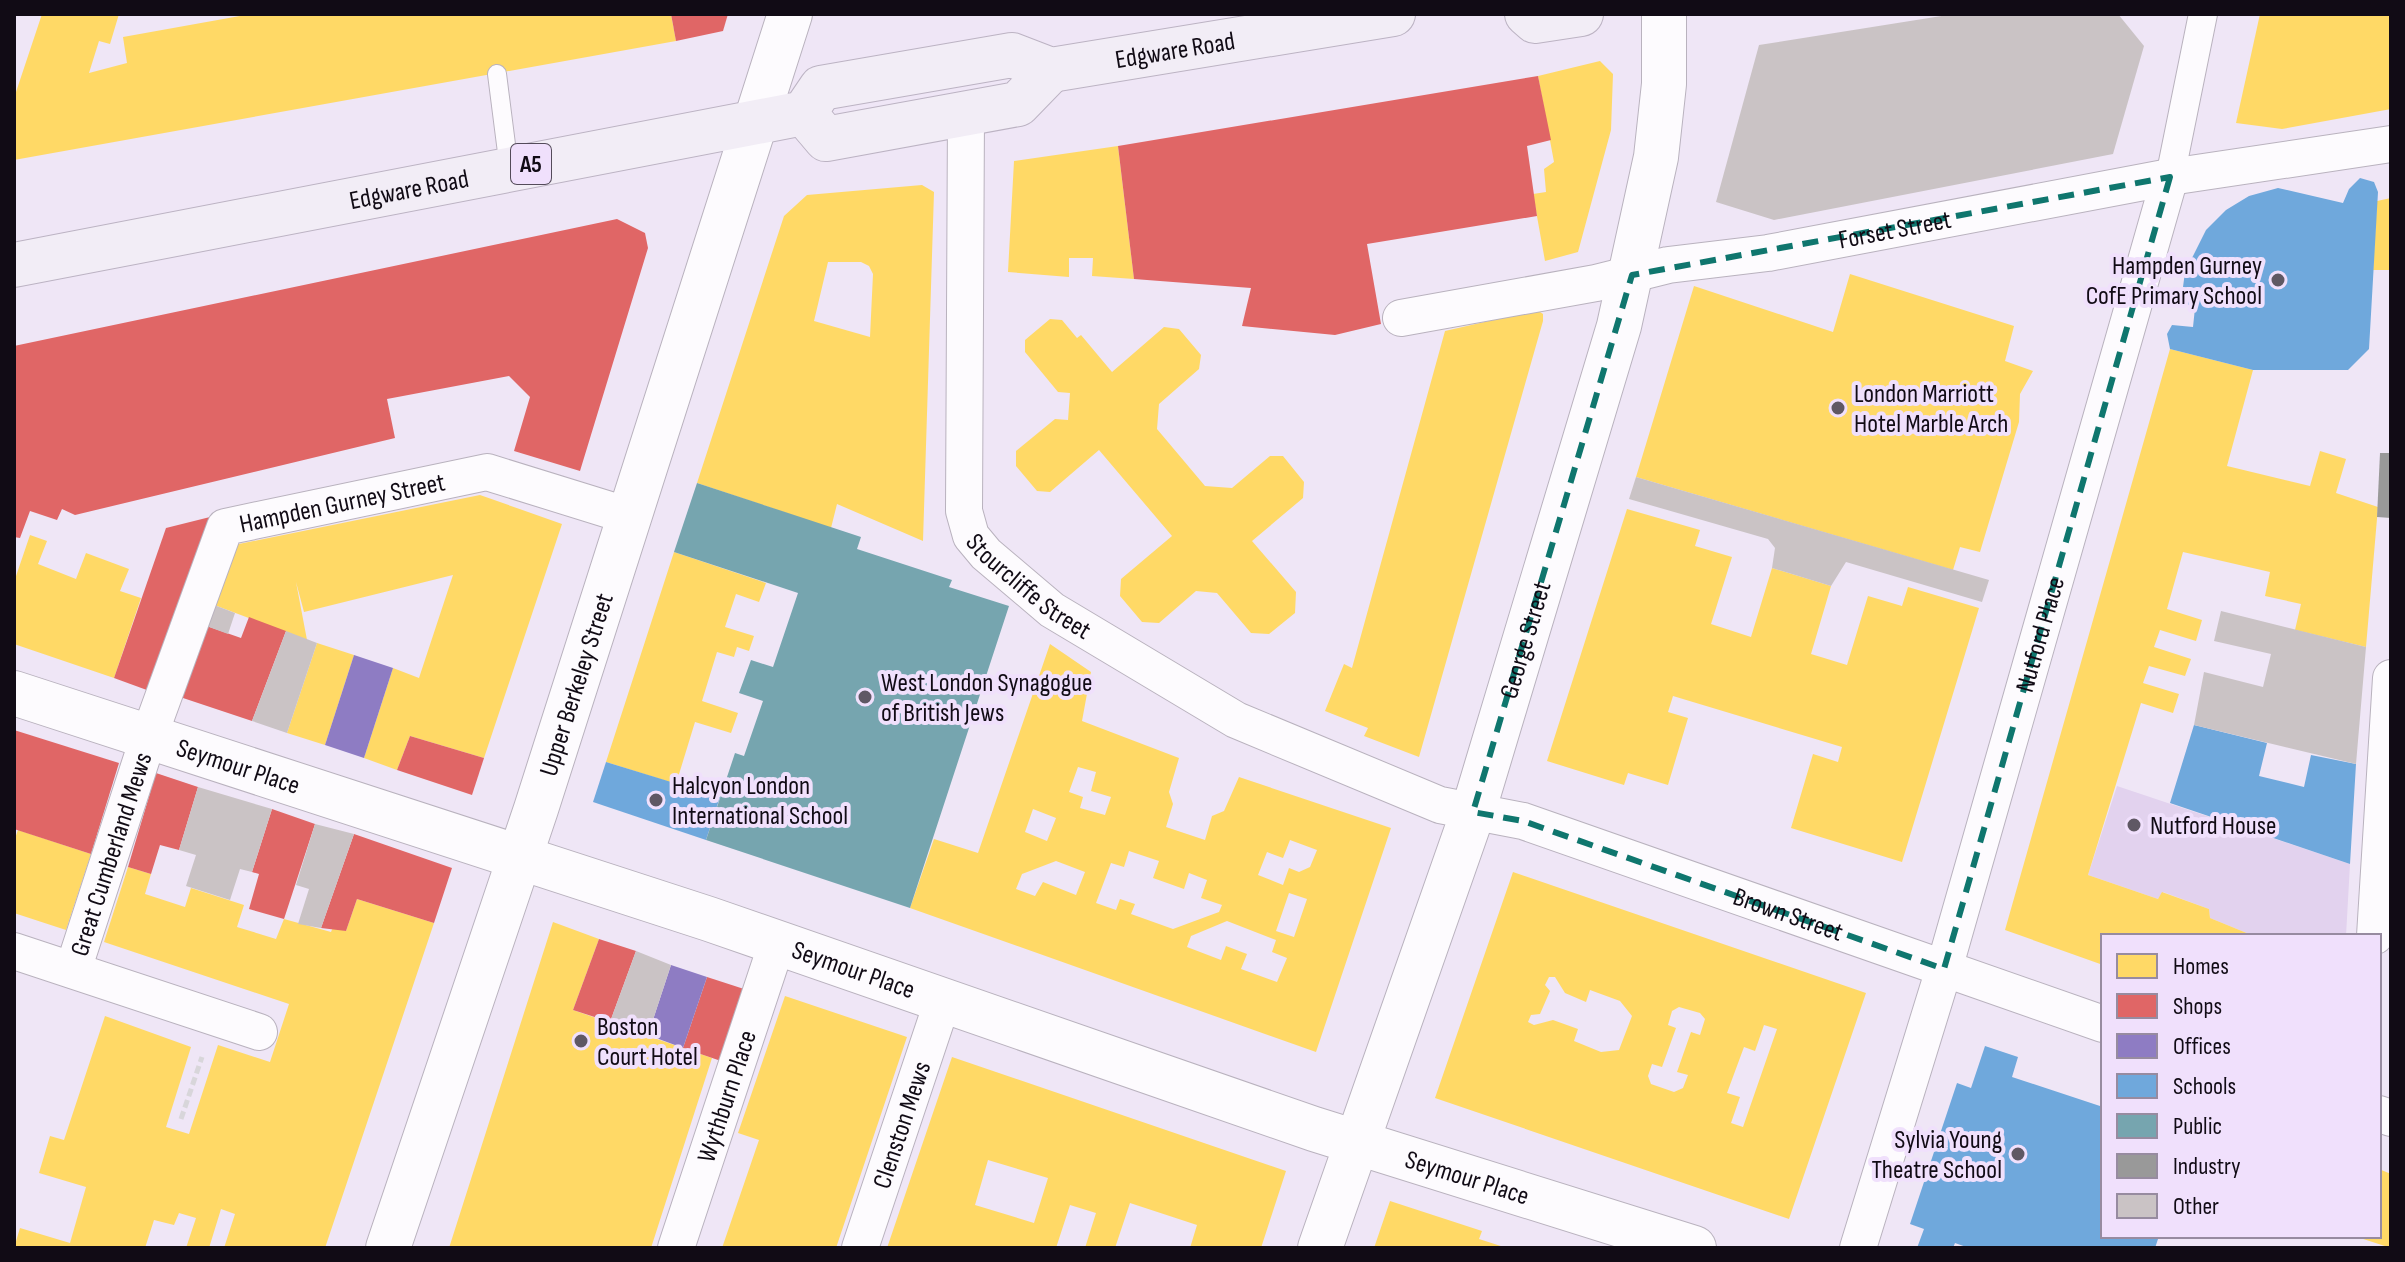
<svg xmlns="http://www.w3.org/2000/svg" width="2405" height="1262" font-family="'Sofia Sans Condensed',sans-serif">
	<rect width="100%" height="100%" fill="#efe6f6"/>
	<polygon fill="#e2d2ee" points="2117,786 2350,864 2346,936 2254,936 2210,918 2209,909 2163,892 2158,899 2088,875"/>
	<g fill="#ffd966" fill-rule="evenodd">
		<polygon points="42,14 119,14 110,44 99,41 89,73 127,63 123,37 251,14 671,14 676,41 14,160 14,98"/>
		<polygon points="2260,14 2391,14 2391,109 2282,129 2236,123"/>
		<polygon points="1600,61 1613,74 1611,130 1578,252 1545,261 1533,194 1546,192 1544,169 1554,162 1538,76"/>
		<polygon points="1118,146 1134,279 1092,276 1093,258 1069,258 1069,277 1008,272 1014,161"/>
		<path d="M922,185L934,192L923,541L837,504L831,528L697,483L784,216L807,195ZM828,262H861L869,266L873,274L870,337L814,321Z"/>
		<polygon points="2391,198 2391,270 2373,270 2377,201"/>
		<polygon points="1850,274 2014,326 2005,361 2033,371 2020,394 2019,422 1980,552 1960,547 1953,570 1636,477 1694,286 1833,332"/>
		<polygon points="1537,310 1543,314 1543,321 1419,757 1364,736 1368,728 1325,711 1344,664 1352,668 1445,331"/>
		<polygon points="1050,319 1062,320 1077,338 1081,335 1112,372 1164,327 1179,329 1201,355 1199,369 1159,404 1157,429 1205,486 1232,488 1270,456 1283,456 1304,482 1303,498 1252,541 1296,592 1295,613 1269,634 1251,633 1217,593 1196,591 1159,623 1142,622 1120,596 1121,579 1172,536 1099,450 1050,492 1037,491 1016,466 1016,451 1055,419 1068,420 1070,393 1058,392 1025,352 1025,340"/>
		<polygon points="2170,349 2253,370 2227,466 2310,486 2320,451 2346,459 2336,493 2378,507 2366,647 2295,630 2301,604 2265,596 2270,572 2183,552 2167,609 2202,620 2196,641 2160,630 2154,647 2191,659 2185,676 2149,666 2143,683 2179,694 2173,713 2141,703 2088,875 2158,899 2162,892 2209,909 2210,918 2254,936 2103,936 2103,965 2005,930"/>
		<polygon points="480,495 562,524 484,758 410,736 397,770 364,758 393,668 419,678 453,575 304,612 296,582 307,640 209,603 229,546"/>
		<polygon points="1627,509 1700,530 1695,546 1732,557 1711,624 1751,637 1772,568 1831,586 1811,654 1847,665 1868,596 1902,606 1908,587 1979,608 1902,862 1791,828 1813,754 1838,762 1842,747 1673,696 1668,712 1688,718 1668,785 1628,773 1624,785 1547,761"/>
		<polygon points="30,535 47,541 38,564 76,579 86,553 129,569 120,591 141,598 114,678 14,644 14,582"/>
		<polygon points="674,552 766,583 759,602 736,594 725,627 754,636 749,651 737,647 734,657 717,652 702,701 738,713 731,733 695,722 676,784 606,762"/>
		<polygon points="317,643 354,655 325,745 287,733"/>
		<path d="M1050,644L1091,672L1082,721L1179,758L1169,792L1173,804L1166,827L1205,840L1212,816L1224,811L1239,777L1391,828L1316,1052L910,908L934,839L978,853ZM1078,767L1096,772L1091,791L1111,797L1105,815L1080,808L1083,797L1069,792ZM1033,809L1056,818L1047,841L1025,832ZM1290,840L1317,850L1310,867L1299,872L1289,868L1283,885L1258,875L1267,852L1283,858ZM1129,851L1159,861L1153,878L1184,889L1189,873L1207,880L1201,898L1222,905L1219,912L1173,929L1131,914L1135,904L1120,899L1116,910L1096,903L1111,863L1124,867ZM1056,861L1085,872L1076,895L1043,882L1035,896L1016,889L1022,874ZM1289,893L1307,899L1294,937L1276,931ZM1227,921L1276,940L1272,952L1287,958L1277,982L1241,969L1247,954L1226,946L1221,960L1187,947L1191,936Z"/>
		<polygon points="18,830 91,854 66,930 14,913 14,841"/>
		<polygon points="128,867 151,874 145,894 185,907 191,888 244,905 237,927 276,939 284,919 331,932 333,927 346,931 357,899 434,923 325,1248 224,1248 235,1214 221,1209 209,1248 186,1248 196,1218 179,1213 174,1225 154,1220 145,1248 14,1248 20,1228 70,1243 86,1187 39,1173 50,1136 64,1140 105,1016 191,1047 166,1127 189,1134 218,1045 270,1062 289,1004 104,942"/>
		<path d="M1513,872L1866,993L1789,1219L1435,1098ZM1549,977H1555L1565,993L1586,1002L1590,990L1620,1001L1632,1016L1619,1050L1601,1052L1574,1041L1578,1029L1553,1020L1534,1025L1528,1022L1531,1015L1540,1014L1550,991L1545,985ZM1679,1007L1700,1013L1705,1019L1700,1035L1691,1032L1677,1072L1688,1075L1683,1088L1674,1092L1651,1084L1648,1076L1652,1064L1662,1067L1676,1028L1668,1025L1672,1011ZM1764,1025L1777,1029L1743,1127L1731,1123L1740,1097L1727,1093L1744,1047L1755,1051Z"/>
		<polygon points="553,922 599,939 573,1010 712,1058 651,1248 449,1248"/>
		<polygon points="785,996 907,1037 836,1248 722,1248 759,1140 738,1133"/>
		<path d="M952,1057L1286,1171L1261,1248H1190L1197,1225L1130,1203L1115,1248H1085L1096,1213L1070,1205L1056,1248H887ZM988,1160L1048,1178L1034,1223L975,1205Z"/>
		<polygon points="2379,1169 2391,1174 2391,1248 2354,1236 2379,1236"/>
		<polygon points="1390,1201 1482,1231 1479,1239 1507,1248 1374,1248"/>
	</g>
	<g fill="#e06666">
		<polygon points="671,14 728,14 723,31 676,41"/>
		<polygon points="1538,76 1551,140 1527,146 1537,216 1367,244 1381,324 1335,335 1242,326 1251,288 1134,279 1118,146"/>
		<polygon points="617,219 645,233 648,248 580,471 514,451 530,397 509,376 387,399 395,438 75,515 62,509 57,520 30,511 20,538 14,537 14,346"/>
		<polygon points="218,515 155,693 114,678 166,528"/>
		<polygon points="249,617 286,631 252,721 177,696 201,624 241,638"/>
		<polygon points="14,730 119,763 91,854 14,829"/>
		<polygon points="410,736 484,758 472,795 397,770"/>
		<polygon points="156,773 198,787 179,850 160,845 151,874 128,867"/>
		<polygon points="272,809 315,824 284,919 249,909 259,874 252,872"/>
		<polygon points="354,834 452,868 434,923 357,899 346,931 321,928"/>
		<polygon points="599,939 636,951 610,1022 573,1010"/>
		<polygon points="707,977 744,989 721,1061 683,1048"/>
	</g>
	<g fill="#8e7cc3">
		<polygon points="354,655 393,668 364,758 325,745"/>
		<polygon points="671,965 707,977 683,1048 648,1035"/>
	</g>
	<g fill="#6fa8dc">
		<polygon points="2360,178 2374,182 2378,192 2369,349 2348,370 2253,370 2170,349 2167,334 2172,325 2193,327 2195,308 2187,304 2183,287 2185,272 2206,230 2226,210 2249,196 2278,188 2343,203 2349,189"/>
		<polygon points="2194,725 2267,743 2259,776 2304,787 2311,755 2356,764 2350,864 2170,803"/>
		<polygon points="606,762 720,797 706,840 593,802"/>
		<polygon points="1985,1046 2018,1057 2012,1077 2103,1107 2103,1236 2159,1236 2155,1248 1969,1248 1955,1243 1953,1248 1917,1248 1924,1229 1910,1224 1957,1083 1971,1088"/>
	</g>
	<polygon fill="#76a5af" points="697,483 861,537 857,549 952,580 949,587 1009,606 910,908 706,840 735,753 744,756 763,701 739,693 751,660 773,667 798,593 674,552"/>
	<polygon fill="#999" points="2380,453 2391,453 2391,518 2377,517"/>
	<g fill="#cac3c5">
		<polygon points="1954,14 2118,14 2144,46 2113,154 1774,220 1716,202 1759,45"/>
		<polygon points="1636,477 1989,580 1982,602 1846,562 1831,586 1772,568 1775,548 1768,539 1629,499"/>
		<polygon points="209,603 235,613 228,634 201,624"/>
		<polygon points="2221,611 2366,647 2356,764 2194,725 2204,672 2263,687 2271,654 2214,641"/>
		<polygon points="286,631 317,643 287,733 252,721"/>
		<polygon points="198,787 272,809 252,872 240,869 230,900 186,886 196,855 179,850"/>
		<polygon points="315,824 354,834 321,928 298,924 309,889 296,885"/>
		<polygon points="636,951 671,965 648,1035 610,1022"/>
	</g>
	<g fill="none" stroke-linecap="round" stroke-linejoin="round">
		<g stroke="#b9b2be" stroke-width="20">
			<polyline id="service" points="497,74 509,168"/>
		</g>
		<g stroke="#b9b2be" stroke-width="30">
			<polyline id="pedestrian" points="2170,177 2203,14"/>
		</g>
		<g stroke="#b9b2be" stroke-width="38">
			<g id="minor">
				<path id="s1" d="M966,114L964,511L971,536L986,554L1052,610L1236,720L1440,805L1523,821L2103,1024"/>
				<path id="s2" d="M1401,318L1596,283L1668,265L1768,253L2170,177L2391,144"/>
				<polyline points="2375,936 2391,678"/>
				<polyline points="14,951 259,1032"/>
				<path id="s3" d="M73,970L148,739L225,527L487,472L629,516"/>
				<polyline points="2379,1114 2391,1118"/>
				<path id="s4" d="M676,1248L777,943"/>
				<path id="s5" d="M860,1248L943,1000"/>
				<path id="s6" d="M1858,1248L1944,969L2170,177"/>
			</g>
		</g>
		<g stroke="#b9b2be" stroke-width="46">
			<g id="tertiary">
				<path id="s7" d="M14,693L709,919L1314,1129L1694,1248"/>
				<path id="s8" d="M388,1248L536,809L790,14"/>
				<path id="s9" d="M1320,1248L1473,812L1619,326L1656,157L1664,84V14"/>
			</g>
		</g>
		<g stroke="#bcb3c3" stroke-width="46">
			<g id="trunk">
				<polyline points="1527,14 1535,21 1581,14"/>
				<polyline points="804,113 826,139 1018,104 1051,70"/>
				<path id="s10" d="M14,265L804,113L821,88L1012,55L1051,70L1393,14"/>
			</g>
		</g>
		<polyline stroke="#d8d6da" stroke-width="5" stroke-dasharray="8 4" stroke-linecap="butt" points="181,1119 202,1057"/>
		<use href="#service" stroke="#fdfbfe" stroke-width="18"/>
		<use href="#pedestrian" stroke="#fdfbfe" stroke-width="28"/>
		<use href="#minor" stroke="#fdfbfe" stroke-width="36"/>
		<use href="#tertiary" stroke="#fdfbfe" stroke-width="44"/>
		<use href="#trunk" stroke="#f2edf6" stroke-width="44"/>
	</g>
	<path fill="none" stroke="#0f766e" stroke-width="6" stroke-dasharray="16 10" stroke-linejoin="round" d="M2170,177L1944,969L1523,821L1473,812L1632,275Z"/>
	<g fill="#5f5864" stroke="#f0e0fc" stroke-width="3">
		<circle cx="2278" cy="280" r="8"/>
		<circle cx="1838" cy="408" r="8"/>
		<circle cx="865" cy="697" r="8"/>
		<circle cx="656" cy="800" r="8"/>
		<circle cx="2134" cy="825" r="8"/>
		<circle cx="581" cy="1041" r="8"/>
		<circle cx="2018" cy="1154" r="8"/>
	</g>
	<g text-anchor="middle" stroke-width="8" stroke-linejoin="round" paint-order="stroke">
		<rect fill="#f0e0fc" stroke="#544b5a" stroke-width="2" x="511" y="144" width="40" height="40" rx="6"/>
		<g font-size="24" font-weight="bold" fill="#110b15">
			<text x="531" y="172">A5</text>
		</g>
		<g font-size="26" fill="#110b15" stroke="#f0e0fc">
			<text dy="9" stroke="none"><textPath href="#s10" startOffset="1196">Edgware Road</textPath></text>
			<text dy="9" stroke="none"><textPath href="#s10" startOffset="402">Edgware Road</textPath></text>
			<text dy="9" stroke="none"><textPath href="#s2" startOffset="502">Forset Street</textPath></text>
			<text dy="9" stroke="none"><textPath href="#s3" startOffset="588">Hampden Gurney Street</textPath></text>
			<text dy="9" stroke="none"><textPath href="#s1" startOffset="500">Stourcliffe Street</textPath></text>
			<text dy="9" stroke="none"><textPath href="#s6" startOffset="640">Nutford Place</textPath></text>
			<text dy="9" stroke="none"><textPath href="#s9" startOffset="642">George Street</textPath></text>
			<text dy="9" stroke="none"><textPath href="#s8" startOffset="594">Upper Berkeley Street</textPath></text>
			<text dy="9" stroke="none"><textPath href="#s7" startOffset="236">Seymour Place</textPath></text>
			<text dy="9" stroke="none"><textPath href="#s3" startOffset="122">Great Cumberland Mews</textPath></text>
			<text dy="9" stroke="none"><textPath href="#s1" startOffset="1334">Brown Street</textPath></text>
			<text dy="9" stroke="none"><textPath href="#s7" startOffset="884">Seymour Place</textPath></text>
			<text dy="9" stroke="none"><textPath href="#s4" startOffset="160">Wythburn Place</textPath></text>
			<text dy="9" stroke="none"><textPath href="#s5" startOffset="130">Clenston Mews</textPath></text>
			<text dy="9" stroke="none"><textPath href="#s7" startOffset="1532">Seymour Place</textPath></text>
		</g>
		<g font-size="26" fill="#110b15" stroke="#f0e0fc" text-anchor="start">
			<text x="2262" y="274" text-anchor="end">Hampden Gurney<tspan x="2262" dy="30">CofE Primary School</tspan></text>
			<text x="1854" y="402">London Marriott<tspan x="1854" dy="30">Hotel Marble Arch</tspan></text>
			<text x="881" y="691">West London Synagogue<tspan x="881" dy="30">of British Jews</tspan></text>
			<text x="672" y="794">Halcyon London<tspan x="672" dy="30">International School</tspan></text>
			<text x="2150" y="834">Nutford House</text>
			<text x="597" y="1035">Boston<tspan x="597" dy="30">Court Hotel</tspan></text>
			<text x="2002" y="1148" text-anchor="end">Sylvia Young<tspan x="2002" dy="30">Theatre School</tspan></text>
		</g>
	</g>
	<rect width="2405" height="1262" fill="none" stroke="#110b15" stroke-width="32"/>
	<rect x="2101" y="934" width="280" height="304" fill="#f0e0fc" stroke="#978ba0" stroke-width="2"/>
	<rect x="2117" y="954" width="40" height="24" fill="#ffd966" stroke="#978ba0" stroke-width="2"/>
	<text x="2173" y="974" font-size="24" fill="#110b15">Homes</text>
	<rect x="2117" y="994" width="40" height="24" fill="#e06666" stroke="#978ba0" stroke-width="2"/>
	<text x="2173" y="1014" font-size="24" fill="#110b15">Shops</text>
	<rect x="2117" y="1034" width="40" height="24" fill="#8e7cc3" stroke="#978ba0" stroke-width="2"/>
	<text x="2173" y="1054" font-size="24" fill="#110b15">Offices</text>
	<rect x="2117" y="1074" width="40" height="24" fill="#6fa8dc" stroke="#978ba0" stroke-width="2"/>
	<text x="2173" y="1094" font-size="24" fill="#110b15">Schools</text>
	<rect x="2117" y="1114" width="40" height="24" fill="#76a5af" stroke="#978ba0" stroke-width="2"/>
	<text x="2173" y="1134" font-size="24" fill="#110b15">Public</text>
	<rect x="2117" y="1154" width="40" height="24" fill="#999999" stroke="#978ba0" stroke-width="2"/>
	<text x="2173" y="1174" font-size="24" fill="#110b15">Industry</text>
	<rect x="2117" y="1194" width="40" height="24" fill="#cac3c5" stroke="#978ba0" stroke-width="2"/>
	<text x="2173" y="1214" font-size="24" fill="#110b15">Other</text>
</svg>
